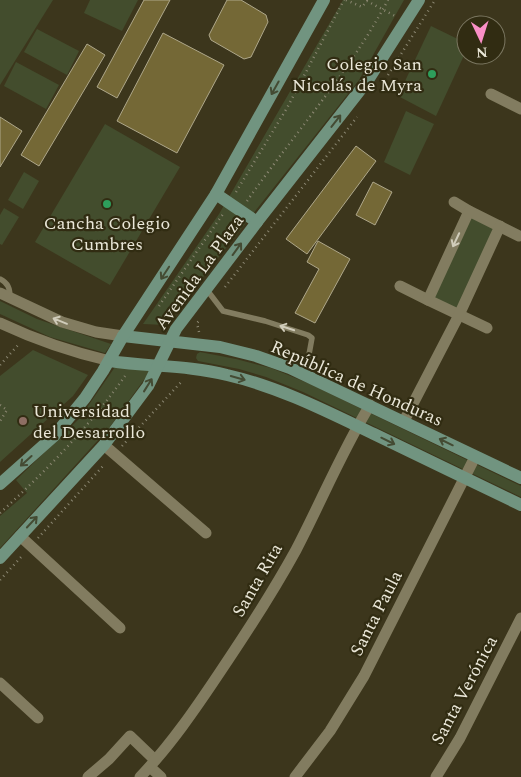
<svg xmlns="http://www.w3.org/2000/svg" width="521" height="777" font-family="Spectral,serif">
	<rect width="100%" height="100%" fill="#3c361c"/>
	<g fill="#434d2d">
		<polygon points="0,0 53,0 0,85"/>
		<polygon points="90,0 138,0 122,31 84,13"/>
		<polygon points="343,0 404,0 359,80 165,325 143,324 219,214"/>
		<polygon points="431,26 466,43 466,51 436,116 398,96"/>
		<polygon points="37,29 79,51 67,75 24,52"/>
		<polygon points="16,62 59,85 46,109 4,86"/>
		<polygon points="406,111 434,124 410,175 384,162"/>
		<polygon points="105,124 180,167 110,285 35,242"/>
		<polygon points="24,172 39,181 23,209 8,200"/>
		<polygon points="4,208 19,217 2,245 0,244 0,215"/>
		<polygon points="472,217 495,228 457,309 433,298"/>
		<polygon points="0,301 37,319 111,344 105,353 50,337 0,314"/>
		<polygon points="33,350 88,375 73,396 0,462 0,376"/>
		<polygon points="200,352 236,359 271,368 310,384 521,486 521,497 303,392 266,377 239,369 198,361 196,358 197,354"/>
		<polygon points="115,367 151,370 109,428 0,548 0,516 27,493 16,480 79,419"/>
	</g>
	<g fill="#746836" stroke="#aea78a">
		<polygon points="144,0 170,0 117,98 97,87"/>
		<polygon points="227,0 241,0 266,15 268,22 251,57 244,59 211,40 209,35"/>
		<polygon points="163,33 224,65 177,153 117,121"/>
		<polygon points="87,44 105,55 39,166 21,155"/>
		<polygon points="0,117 22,131 0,167"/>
		<polygon points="356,146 376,161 307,254 286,239"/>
		<polygon points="373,182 392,192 375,225 356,215"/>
		<polygon points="318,241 350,259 315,323 295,313 319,269 307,262"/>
	</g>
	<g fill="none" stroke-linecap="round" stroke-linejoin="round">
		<g stroke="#8c8873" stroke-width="2.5" stroke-dasharray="1 4" stroke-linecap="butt">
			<polyline points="346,0 362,7 367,1 395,16"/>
			<polyline points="388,75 435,0"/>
			<polyline points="236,192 287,108 344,0"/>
			<path d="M247,201C294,134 349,73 388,0"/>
			<polyline points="225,287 357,117"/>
			<polyline points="159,306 223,214"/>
			<polyline points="199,332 197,323 199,321"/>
			<polyline points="0,365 19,344"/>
			<polyline points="0,405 7,410 0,421"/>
			<polyline points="122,446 183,380"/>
			<path d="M0,513C46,471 89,427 125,376"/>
			<polyline points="38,538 103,466"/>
			<polyline points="0,580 23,555"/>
		</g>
		<g stroke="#827c60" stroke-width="5.5">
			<path d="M0,279C8,283 10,288 10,298"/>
			<polyline points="207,290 223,311 265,321 308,335 312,338 308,360 310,376"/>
		</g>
		<g stroke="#827c60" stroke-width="11">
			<polyline points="491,94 521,109"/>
			<polyline points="454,202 469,211"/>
			<polyline points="400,286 428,300"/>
			<polyline points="0,293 62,322 96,332 123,336"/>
			<path d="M0,323C36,340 71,352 110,361"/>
			<polyline points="487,328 428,300 469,211 519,236"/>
			<polyline points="404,421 459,315 500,226"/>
			<polyline points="104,445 206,533"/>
			<polyline points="20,536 120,628"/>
			<polyline points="0,683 38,718"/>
			<polyline points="150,767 161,777"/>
			<polyline points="88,777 109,759 130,736 155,760"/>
			<path d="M140,777C170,746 196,708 220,672C247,632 273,592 296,550C321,502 342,451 370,405"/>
			<polyline points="295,777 330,731 364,676 475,457"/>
			<polyline points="436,777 460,738 521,618"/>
		</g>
		<g stroke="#719480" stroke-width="12">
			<polyline points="216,194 257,222"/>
			<polyline points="123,336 220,347 256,356 290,368 521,478"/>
			<path d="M110,361C149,367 188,365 227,375C279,387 326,411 374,434C423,458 472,481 521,505"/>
			<polyline points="0,484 54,436 85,398 103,371 123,336 216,194 324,0"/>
			<polyline points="0,558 104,445 148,386 176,329 257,222 368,80 419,0"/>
		</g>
	</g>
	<defs><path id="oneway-shaft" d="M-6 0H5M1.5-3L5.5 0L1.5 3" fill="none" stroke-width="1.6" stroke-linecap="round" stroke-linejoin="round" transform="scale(1.25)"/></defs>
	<g stroke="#444b33">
		<use href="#oneway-shaft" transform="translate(275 88) rotate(119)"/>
		<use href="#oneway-shaft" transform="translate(336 121) rotate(-52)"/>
		<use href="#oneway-shaft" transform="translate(237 249) rotate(-54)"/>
		<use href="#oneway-shaft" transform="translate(165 273) rotate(123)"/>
		<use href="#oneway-shaft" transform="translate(238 378) rotate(16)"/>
		<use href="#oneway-shaft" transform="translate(148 385) rotate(-58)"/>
		<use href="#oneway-shaft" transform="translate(388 441) rotate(26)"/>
		<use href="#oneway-shaft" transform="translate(446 442) rotate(-154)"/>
		<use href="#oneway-shaft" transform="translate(26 461) rotate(138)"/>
		<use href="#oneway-shaft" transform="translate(32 522) rotate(-47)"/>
	</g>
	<g stroke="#d0ccba">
		<use href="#oneway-shaft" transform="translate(456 240) rotate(115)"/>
		<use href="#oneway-shaft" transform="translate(60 321) rotate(-158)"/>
		<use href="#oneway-shaft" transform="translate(287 328) rotate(-162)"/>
	</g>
	<g fill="#2e9e5b" stroke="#312c12" stroke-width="2">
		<circle cx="432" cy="74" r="5"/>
		<circle cx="107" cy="204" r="5"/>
	</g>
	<circle fill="#8d6e63" stroke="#312c12" stroke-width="2" cx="23" cy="421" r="5"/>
	<g text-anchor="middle" stroke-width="4.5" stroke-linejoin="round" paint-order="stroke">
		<g font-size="18" fill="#eae7d8" stroke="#312c12" text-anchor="end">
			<text x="422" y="70">Colegio San<tspan x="422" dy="21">Nicolás de Myra</tspan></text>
			<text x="107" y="229" text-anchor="middle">Cancha Colegio<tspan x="107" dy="21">Cumbres</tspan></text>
			<text x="33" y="417" text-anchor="start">Universidad<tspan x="33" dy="21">del Desarrollo</tspan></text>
		</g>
		<g font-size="18" fill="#eae7d8" stroke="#312c12">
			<text transform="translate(199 272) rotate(-54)" y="6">Avenida La Plaza</text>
			<text transform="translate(357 383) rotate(24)" y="6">República de Honduras</text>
			<text transform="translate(257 580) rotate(-60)" y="6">Santa Rita</text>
			<text transform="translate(376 613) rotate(-63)" y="6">Santa Paula</text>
			<text transform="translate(464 690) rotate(-62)" y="6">Santa Verónica</text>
		</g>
	</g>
	<g transform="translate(481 40) rotate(176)"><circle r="24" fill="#312c12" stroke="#7b7761"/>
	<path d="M0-4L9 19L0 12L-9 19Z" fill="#fa8fc7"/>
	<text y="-8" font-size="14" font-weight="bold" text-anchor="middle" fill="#eae7d8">N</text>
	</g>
</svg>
